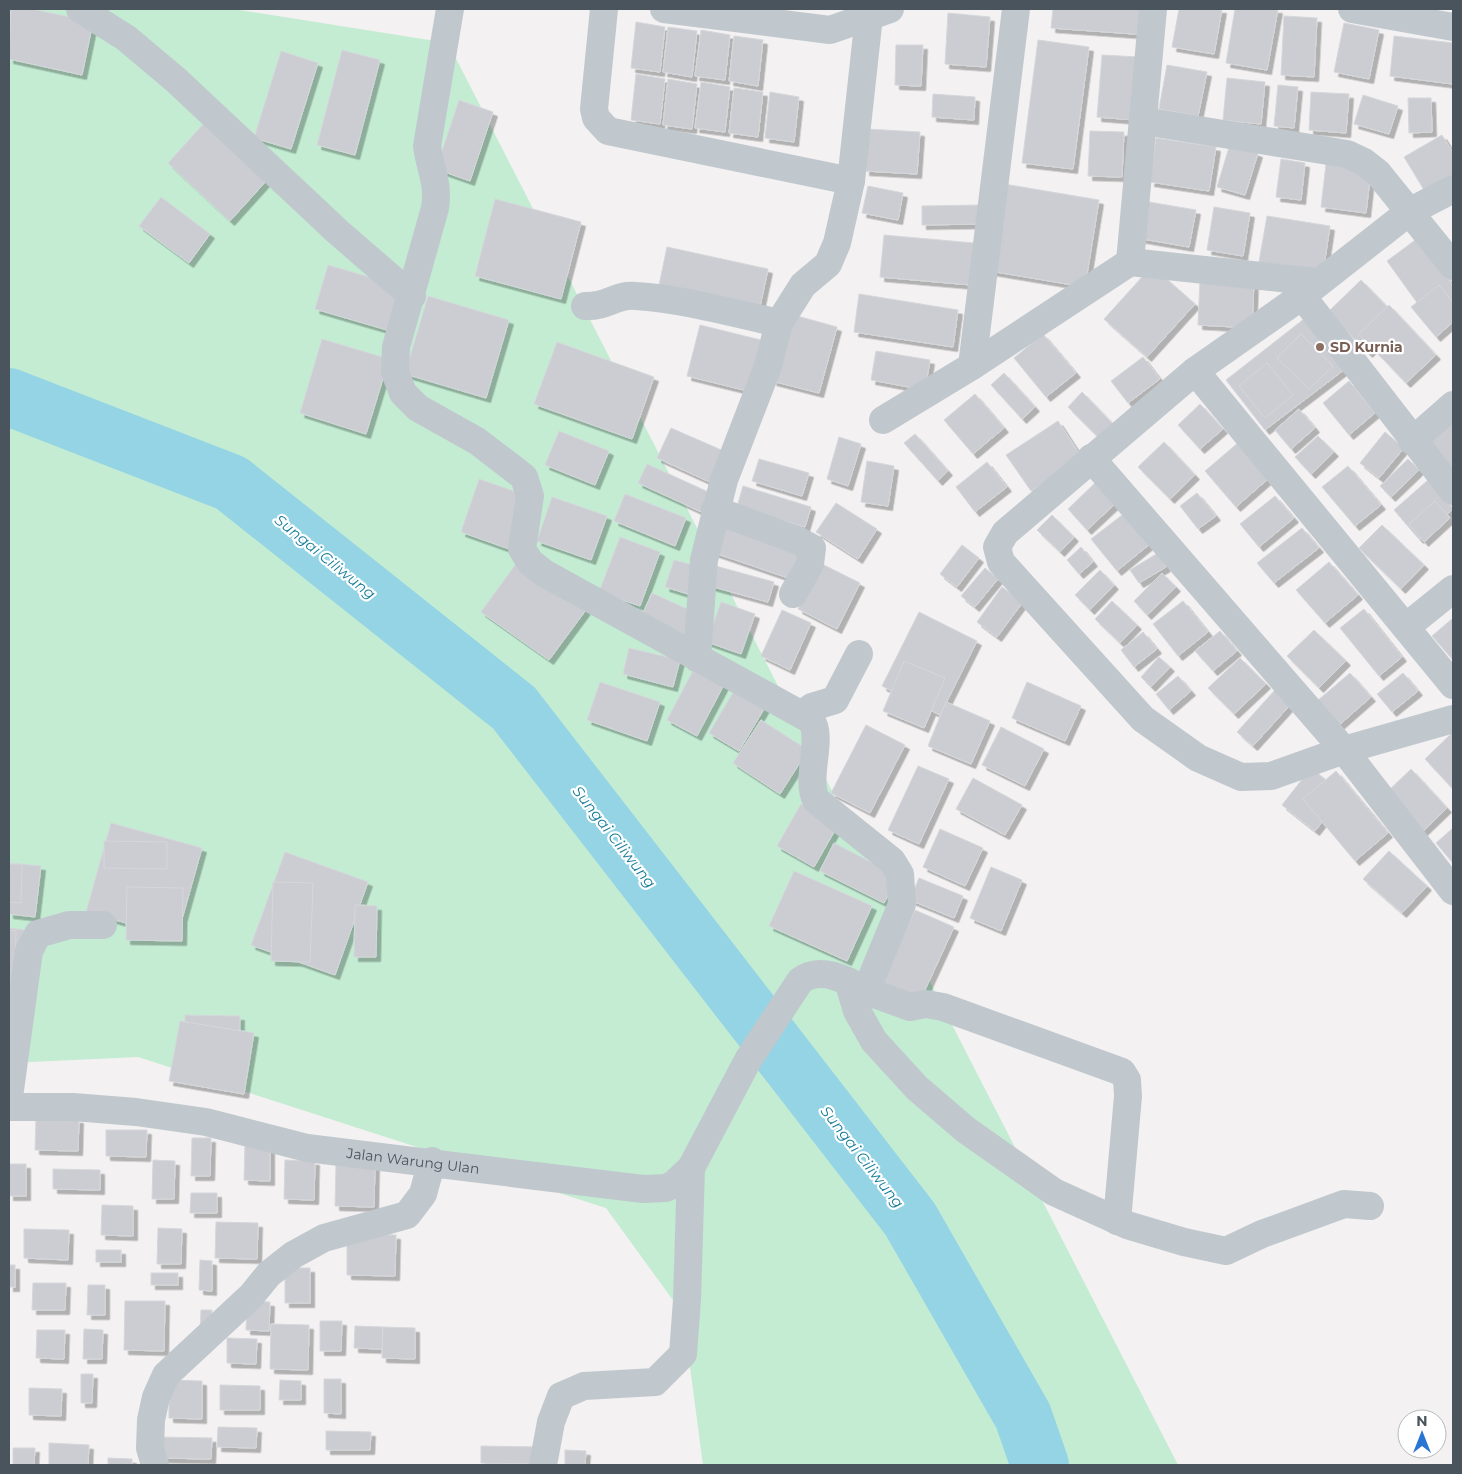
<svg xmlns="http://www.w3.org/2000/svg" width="1462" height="1474" font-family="Montserrat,sans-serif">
	<defs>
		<filter id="shadow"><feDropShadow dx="4.5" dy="4.5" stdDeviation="0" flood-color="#0004"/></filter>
	</defs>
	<rect width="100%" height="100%" fill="#f3f1f1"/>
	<polygon fill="#c3ecd3" points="9,9 233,9 448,43 1178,1465 703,1465 683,1314 606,1208 138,1057 9,1063"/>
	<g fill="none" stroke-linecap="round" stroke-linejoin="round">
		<polyline stroke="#94d4e5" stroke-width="58" points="9,397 231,483 514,708 910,1219 1023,1416 1040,1465"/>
	</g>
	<g fill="#cbcdd2" stroke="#d5d7db" filter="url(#shadow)">
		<polygon points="11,9 32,9 93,22 82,75 9,59"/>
		<polygon points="1053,9 1150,9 1148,35 1051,28"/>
		<polygon points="1179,9 1222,9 1214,54 1172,47"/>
		<polygon points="1235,9 1278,9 1267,70 1226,63"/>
		<polygon points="948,13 990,17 986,67 945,64"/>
		<polygon points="1284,16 1317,18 1314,77 1281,75"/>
		<polygon points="636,22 665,27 660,72 631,68"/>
		<polygon points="1344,23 1379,30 1369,79 1334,72"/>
		<polygon points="668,27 697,31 692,77 663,72"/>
		<polygon points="701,30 730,35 725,80 695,76"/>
		<polygon points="734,36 763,40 758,86 729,81"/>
		<polygon points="1394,36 1453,43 1453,84 1390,76"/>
		<polygon points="1038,40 1089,47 1073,169 1022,163"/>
		<polygon points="896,45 923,45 921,86 895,85"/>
		<polygon points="342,50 380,60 355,155 317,145"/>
		<polygon points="281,51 318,63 291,149 254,138"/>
		<polygon points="1102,55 1139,57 1134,120 1097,117"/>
		<polygon points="1167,65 1207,72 1198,116 1159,109"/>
		<polygon points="636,74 665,79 660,124 631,120"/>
		<polygon points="1227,78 1265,82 1261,124 1223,120"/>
		<polygon points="668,79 697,84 692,129 663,125"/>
		<polygon points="701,82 730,87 725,132 695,128"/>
		<polygon points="1278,85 1298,87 1294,128 1274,126"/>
		<polygon points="734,88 763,92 758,137 729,133"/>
		<polygon points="770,92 799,97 794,142 765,138"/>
		<polygon points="1311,92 1349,94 1346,133 1309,130"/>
		<polygon points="933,94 975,97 974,120 932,117"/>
		<polygon points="1363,95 1398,106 1389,134 1354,124"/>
		<polygon points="1408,98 1431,98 1432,132 1409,133"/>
		<polygon points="459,100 493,112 470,181 436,169"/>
		<polygon points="206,121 268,179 230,221 168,163"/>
		<polygon points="867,129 920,132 917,174 865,171"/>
		<polygon points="1090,131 1124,132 1122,177 1088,176"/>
		<polygon points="1442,135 1453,153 1453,179 1427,195 1404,157"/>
		<polygon points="1156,138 1216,147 1209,191 1150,182"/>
		<polygon points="1230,144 1258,153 1245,195 1217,187"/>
		<polygon points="1281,159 1305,163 1301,200 1276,197"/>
		<polygon points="1326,164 1371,169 1366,213 1321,207"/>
		<polygon points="1004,184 1099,200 1085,287 990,271"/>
		<polygon points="868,186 903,193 898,220 862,213"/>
		<polygon points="161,197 210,234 189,263 139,226"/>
		<polygon points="495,199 581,222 561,299 475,276"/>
		<polygon points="1143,201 1196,210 1189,247 1137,238"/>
		<polygon points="980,205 980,224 922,225 922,206"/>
		<polygon points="1214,207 1250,213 1243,256 1207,250"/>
		<polygon points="1267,216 1330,226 1323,272 1259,262"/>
		<polygon points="884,235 974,243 971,285 880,277"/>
		<polygon points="1418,238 1453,286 1453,316 1436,329 1387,261"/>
		<polygon points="667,247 768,269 759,311 658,290"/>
		<polygon points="328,265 400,286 387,330 315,309"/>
		<polygon points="1152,266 1195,304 1147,357 1104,319"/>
		<polygon points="1200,279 1254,281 1252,328 1198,325"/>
		<polygon points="1361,280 1401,321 1368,353 1328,312"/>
		<polygon points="1439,285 1453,302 1453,322 1436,337 1411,307"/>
		<polygon points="859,294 958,310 953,347 854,332"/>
		<polygon points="428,296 509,320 486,398 405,374"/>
		<polygon points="1389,305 1436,355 1406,383 1359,334"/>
		<polygon points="790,314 837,327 819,393 772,381"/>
		<polygon points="1309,315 1349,366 1265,430 1226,380"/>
		<polygon points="700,325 769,342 756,393 687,376"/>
		<polygon points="1043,334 1076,373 1046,397 1014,358"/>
		<polygon points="1301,334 1333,366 1309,389 1277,358"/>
		<polygon points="322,339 389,359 366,434 300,413"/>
		<polygon points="557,342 654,377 632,439 534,404"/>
		<polygon points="876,351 930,360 925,390 871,380"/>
		<polygon points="1143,357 1160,379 1128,403 1111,381"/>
		<polygon points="1267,363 1293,395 1265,418 1239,386"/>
		<polygon points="1004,373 1035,407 1022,419 991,385"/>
		<polygon points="1349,381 1375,413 1349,435 1323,403"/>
		<polygon points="1082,392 1114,425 1100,439 1068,407"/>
		<polygon points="975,394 1004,428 973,454 944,420"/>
		<polygon points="1200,404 1223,429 1200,449 1178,425"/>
		<polygon points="1299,409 1315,428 1291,449 1275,430"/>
		<polygon points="1453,410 1453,469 1424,435"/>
		<polygon points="1058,421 1082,458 1031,491 1006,455"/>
		<polygon points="671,428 726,452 712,483 657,458"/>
		<polygon points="559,431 609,451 595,485 545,465"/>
		<polygon points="1385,432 1404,448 1379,478 1360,463"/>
		<polygon points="915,434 948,471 938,481 904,443"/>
		<polygon points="1318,436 1334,452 1311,474 1295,457"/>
		<polygon points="839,437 861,444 848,486 827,479"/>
		<polygon points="1164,442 1195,475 1170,499 1138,467"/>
		<polygon points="1239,442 1269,478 1236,507 1205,471"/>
		<polygon points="759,459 809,473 802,496 752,481"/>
		<polygon points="1408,459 1419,470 1391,497 1380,486"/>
		<polygon points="867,461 894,466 888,506 861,502"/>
		<polygon points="987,462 1007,487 975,512 956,487"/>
		<polygon points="647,464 715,495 706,514 638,483"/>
		<polygon points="1348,466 1381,505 1355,526 1322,487"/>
		<polygon points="479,479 528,496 509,549 461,532"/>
		<polygon points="1428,480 1453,509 1419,539 1394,510"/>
		<polygon points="1097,481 1117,502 1087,530 1068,509"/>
		<polygon points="743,486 811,507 805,527 737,507"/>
		<polygon points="1197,493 1216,516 1198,529 1180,506"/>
		<polygon points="625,494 686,518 675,546 614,521"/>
		<polygon points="1275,496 1294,518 1259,547 1240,524"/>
		<polygon points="552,497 607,516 591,560 537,541"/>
		<polygon points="1435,501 1450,518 1424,542 1409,524"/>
		<polygon points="836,503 877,529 858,559 816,532"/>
		<polygon points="1126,512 1151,543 1117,571 1091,539"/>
		<polygon points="1052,515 1074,537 1060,552 1037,530"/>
		<polygon points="721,518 809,548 797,581 709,551"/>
		<polygon points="1382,525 1424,565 1401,589 1359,548"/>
		<polygon points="1302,528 1319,548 1274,583 1257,563"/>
		<polygon points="620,537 660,552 640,606 599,592"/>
		<polygon points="962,545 979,558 957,587 940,574"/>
		<polygon points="1081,547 1093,562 1079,574 1067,560"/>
		<polygon points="1158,553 1166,567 1139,583 1130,570"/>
		<polygon points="674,560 697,566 688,594 665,587"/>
		<polygon points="518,561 586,610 549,660 481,612"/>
		<polygon points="1329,562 1358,595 1325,623 1296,590"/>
		<polygon points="822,564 860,583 837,629 798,609"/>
		<polygon points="712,565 774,582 768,602 706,585"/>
		<polygon points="985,568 998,579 975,607 961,596"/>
		<polygon points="1100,570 1114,585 1090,610 1075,595"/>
		<polygon points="1162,573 1176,587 1147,615 1134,601"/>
		<polygon points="1002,587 1023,602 997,637 977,622"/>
		<polygon points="652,593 696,613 682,644 638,624"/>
		<polygon points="1112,601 1137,625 1120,643 1095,619"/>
		<polygon points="1183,601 1208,632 1178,656 1153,624"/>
		<polygon points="721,602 755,614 741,654 707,642"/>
		<polygon points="1364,609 1402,657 1379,676 1340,628"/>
		<polygon points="782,610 811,623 790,670 761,656"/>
		<polygon points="919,612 977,641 940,715 882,686"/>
		<polygon points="1453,618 1453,660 1432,636"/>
		<polygon points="1314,630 1346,661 1319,688 1287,656"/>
		<polygon points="1220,631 1237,651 1213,671 1195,651"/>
		<polygon points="1143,632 1157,649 1134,667 1121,650"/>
		<polygon points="629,648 680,660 673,687 623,674"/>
		<polygon points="1159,657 1170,667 1151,687 1141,677"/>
		<polygon points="1240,658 1266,684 1234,714 1208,688"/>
		<polygon points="904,661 945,678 924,728 883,711"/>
		<polygon points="697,663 727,679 697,736 667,720"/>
		<polygon points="1350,673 1371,697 1338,726 1317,701"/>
		<polygon points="1403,673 1418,691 1392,712 1377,694"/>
		<polygon points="1178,676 1191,691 1169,710 1156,694"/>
		<polygon points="740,681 770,699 739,751 709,733"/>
		<polygon points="600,682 660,702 647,741 587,720"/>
		<polygon points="1027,682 1081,706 1065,741 1012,718"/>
		<polygon points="1275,690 1291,704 1253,746 1237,732"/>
		<polygon points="946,702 990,721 971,764 928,746"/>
		<polygon points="761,720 808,750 780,794 733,763"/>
		<polygon points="866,725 905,745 870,813 831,793"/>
		<polygon points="1001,727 1044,749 1025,786 982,765"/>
		<polygon points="1453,732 1453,789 1425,759"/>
		<polygon points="918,766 949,779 919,844 888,830"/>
		<polygon points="1311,768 1344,794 1315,831 1282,805"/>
		<polygon points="1411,769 1447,808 1421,833 1385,794"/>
		<polygon points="1336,771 1388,833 1355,861 1303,799"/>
		<polygon points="973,778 1022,805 1005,835 956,809"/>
		<polygon points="801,804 838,825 814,867 777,846"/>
		<polygon points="111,823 202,848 177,937 86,912"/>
		<polygon points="1453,828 1453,863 1436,843"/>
		<polygon points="940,829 983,848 965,886 923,867"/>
		<polygon points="104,841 167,842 167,869 104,868"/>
		<polygon points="834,843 898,876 884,903 820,871"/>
		<polygon points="1389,851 1427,886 1402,913 1363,879"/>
		<polygon points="285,852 368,882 335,975 251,945"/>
		<polygon points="9,863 41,866 35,917 9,914"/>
		<polygon points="9,864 22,864 21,903 9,902"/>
		<polygon points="991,867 1022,880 1001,931 970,918"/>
		<polygon points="794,871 872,906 847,961 769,926"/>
		<polygon points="919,878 963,896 954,918 910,900"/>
		<polygon points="273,882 313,883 310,962 271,961"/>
		<polygon points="127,887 183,888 182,941 126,940"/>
		<polygon points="355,905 377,906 376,957 354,957"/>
		<polygon points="915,910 954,927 919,1003 880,986"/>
		<polygon points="9,928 24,930 17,985 9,984"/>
		<polygon points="9,930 16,931 15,984 9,984"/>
		<polygon points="185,1015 240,1016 239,1073 184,1072"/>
		<polygon points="180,1021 254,1033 244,1094 169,1081"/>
		<polygon points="36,1118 79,1119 78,1151 35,1150"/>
		<polygon points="106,1130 147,1130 146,1157 106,1156"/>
		<polygon points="192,1138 211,1138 210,1176 191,1176"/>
		<polygon points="245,1144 270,1144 270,1181 244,1180"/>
		<polygon points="153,1160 175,1161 174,1199 152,1199"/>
		<polygon points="285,1160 315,1161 314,1200 284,1199"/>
		<rect x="9" y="1164" width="17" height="32"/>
		<polygon points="336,1164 375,1164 374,1207 335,1206"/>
		<polygon points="53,1169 100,1170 100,1190 53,1189"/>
		<polygon points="191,1193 217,1193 217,1213 190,1213"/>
		<polygon points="102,1205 133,1206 133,1236 101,1235"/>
		<polygon points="216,1222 258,1223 257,1259 215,1258"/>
		<polygon points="158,1228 182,1229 181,1264 157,1264"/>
		<polygon points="24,1229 69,1230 68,1260 24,1258"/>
		<polygon points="347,1234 396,1235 395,1276 347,1275"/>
		<rect x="96" y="1250" width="25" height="12"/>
		<polygon points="200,1260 212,1261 212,1291 199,1290"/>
		<rect x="9" y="1265" width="6" height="22"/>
		<rect x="285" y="1268" width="25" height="35"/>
		<rect x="151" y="1273" width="27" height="12"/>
		<polygon points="33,1283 66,1283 65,1310 32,1310"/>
		<polygon points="88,1285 105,1285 105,1315 87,1315"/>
		<polygon points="125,1301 165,1301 164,1351 124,1350"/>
		<polygon points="247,1301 270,1302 269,1331 246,1330"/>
		<polygon points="201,1310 212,1310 211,1333 200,1332"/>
		<polygon points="320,1321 342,1321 341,1351 320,1351"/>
		<polygon points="271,1324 309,1325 308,1370 270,1369"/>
		<polygon points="355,1326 383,1327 382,1349 354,1348"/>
		<polygon points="383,1327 415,1328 415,1359 382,1358"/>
		<polygon points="84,1329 103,1330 102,1359 83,1359"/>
		<polygon points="37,1330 65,1330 64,1359 36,1358"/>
		<polygon points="227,1338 257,1339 256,1364 227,1363"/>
		<polygon points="81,1374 93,1374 92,1403 81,1403"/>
		<polygon points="324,1379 341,1379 341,1414 324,1413"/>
		<polygon points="169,1380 202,1381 202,1419 169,1418"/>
		<polygon points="280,1380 301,1381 301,1400 279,1400"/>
		<polygon points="220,1385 260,1386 260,1410 220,1410"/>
		<polygon points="29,1388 62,1389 61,1416 29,1415"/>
		<polygon points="218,1427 257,1428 256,1448 217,1447"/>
		<polygon points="326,1431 371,1432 370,1450 326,1450"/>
		<polygon points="159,1437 212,1438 211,1459 159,1458"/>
		<polygon points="49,1443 89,1445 88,1465 49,1465"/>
		<polygon points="481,1446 539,1447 539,1464 481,1463"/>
		<polygon points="13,1448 35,1448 34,1465 13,1465"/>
		<polygon points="565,1450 586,1451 585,1465 565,1465"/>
		<polygon points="108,1458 132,1459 132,1465 108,1465"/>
	</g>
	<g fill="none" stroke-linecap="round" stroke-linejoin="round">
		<g stroke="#c0c8ce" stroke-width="28">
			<polyline points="80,9 126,38 176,80 338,232 412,296"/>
			<polyline points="604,9 594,109 596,118 608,131 851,181"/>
			<polyline points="664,9 830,30 890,9"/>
			<polyline points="1153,9 1130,262 1317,282"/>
			<polyline points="1352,9 1453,27"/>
			<polyline points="1143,121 1347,154 1364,162 1378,173 1453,266"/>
			<polyline points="1453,189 1409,212 1302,296 1195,371 1005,533 997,547 1001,562 1143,719 1198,758 1241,777 1271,776 1344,750 1453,719"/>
			<polyline points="1302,296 1453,491"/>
			<path d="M585,306C608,307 615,294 636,296C684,299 732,313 779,323"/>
			<polyline points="972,366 1016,9"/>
			<polyline points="1195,371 1453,685"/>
			<polyline points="883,420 972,366 1130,262"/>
			<polyline points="1412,441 1453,405"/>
			<polyline points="1091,458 1344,750 1453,891"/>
			<polyline points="715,510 799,541 812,548 810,564 793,594"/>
			<polyline points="1406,627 1453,589"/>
			<polyline points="697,658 704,560 724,480 768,366 779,323 803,285 828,264 837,243 851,181 869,16"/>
			<polyline points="802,714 812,707 835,700 859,654"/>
			<polyline points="848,981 857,1011 874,1041 917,1088 966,1130 1054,1192 1127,1225 1184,1242 1226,1251 1262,1234 1344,1204 1370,1206"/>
			<polyline points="866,991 910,1007 926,1004 943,1007 1122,1072 1127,1080 1128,1096 1117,1221"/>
			<polyline points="9,1097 29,951 38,934 69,925 103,925"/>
			<path id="s1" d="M9,1107H73L136,1112L206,1122L307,1148L643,1189L666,1188L674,1184L691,1168L748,1060L800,981C820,965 847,980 866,991L902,904L900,874L892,861L816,800C805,777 824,738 811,720L544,573L530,562L522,549L530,496L524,477L477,441L418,408L403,393L395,372L396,347L435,208C439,183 430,169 427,146L450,9"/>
			<polyline points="155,1465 150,1448 151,1420 156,1397 166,1375 251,1296 269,1274 293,1255 324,1238 407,1215 423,1194 432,1161"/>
			<polyline points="543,1465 551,1422 561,1396 584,1386 655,1382 683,1354 687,1300 691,1168"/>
		</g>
	</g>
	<circle fill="#8d6e63" stroke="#fff" stroke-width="2" cx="1320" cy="347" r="5"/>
	<g text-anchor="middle" stroke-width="4.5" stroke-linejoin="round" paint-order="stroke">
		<g font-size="14" font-weight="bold" fill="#785e54" stroke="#fff" text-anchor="start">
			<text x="1330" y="352">SD Kurnia</text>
		</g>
		<g font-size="14" fill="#4a545c" stroke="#fff">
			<text dy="5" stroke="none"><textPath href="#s1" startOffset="409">Jalan Warung Ulan</textPath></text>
		</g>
		<g font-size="15" font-style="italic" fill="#197e99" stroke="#fff">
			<text transform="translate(325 557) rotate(39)" y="5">Sungai Ciliwung</text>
			<text transform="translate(614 837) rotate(52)" y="5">Sungai Ciliwung</text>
			<text transform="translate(862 1157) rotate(52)" y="5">Sungai Ciliwung</text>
		</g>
	</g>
	<rect width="1462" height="1474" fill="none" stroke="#4a545c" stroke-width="20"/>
	<g transform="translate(1422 1434)"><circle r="24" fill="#ffffff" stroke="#b7bbbe"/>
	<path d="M0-4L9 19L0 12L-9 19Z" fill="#2975d4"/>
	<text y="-8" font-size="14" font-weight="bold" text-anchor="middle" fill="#4a545c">N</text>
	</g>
</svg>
